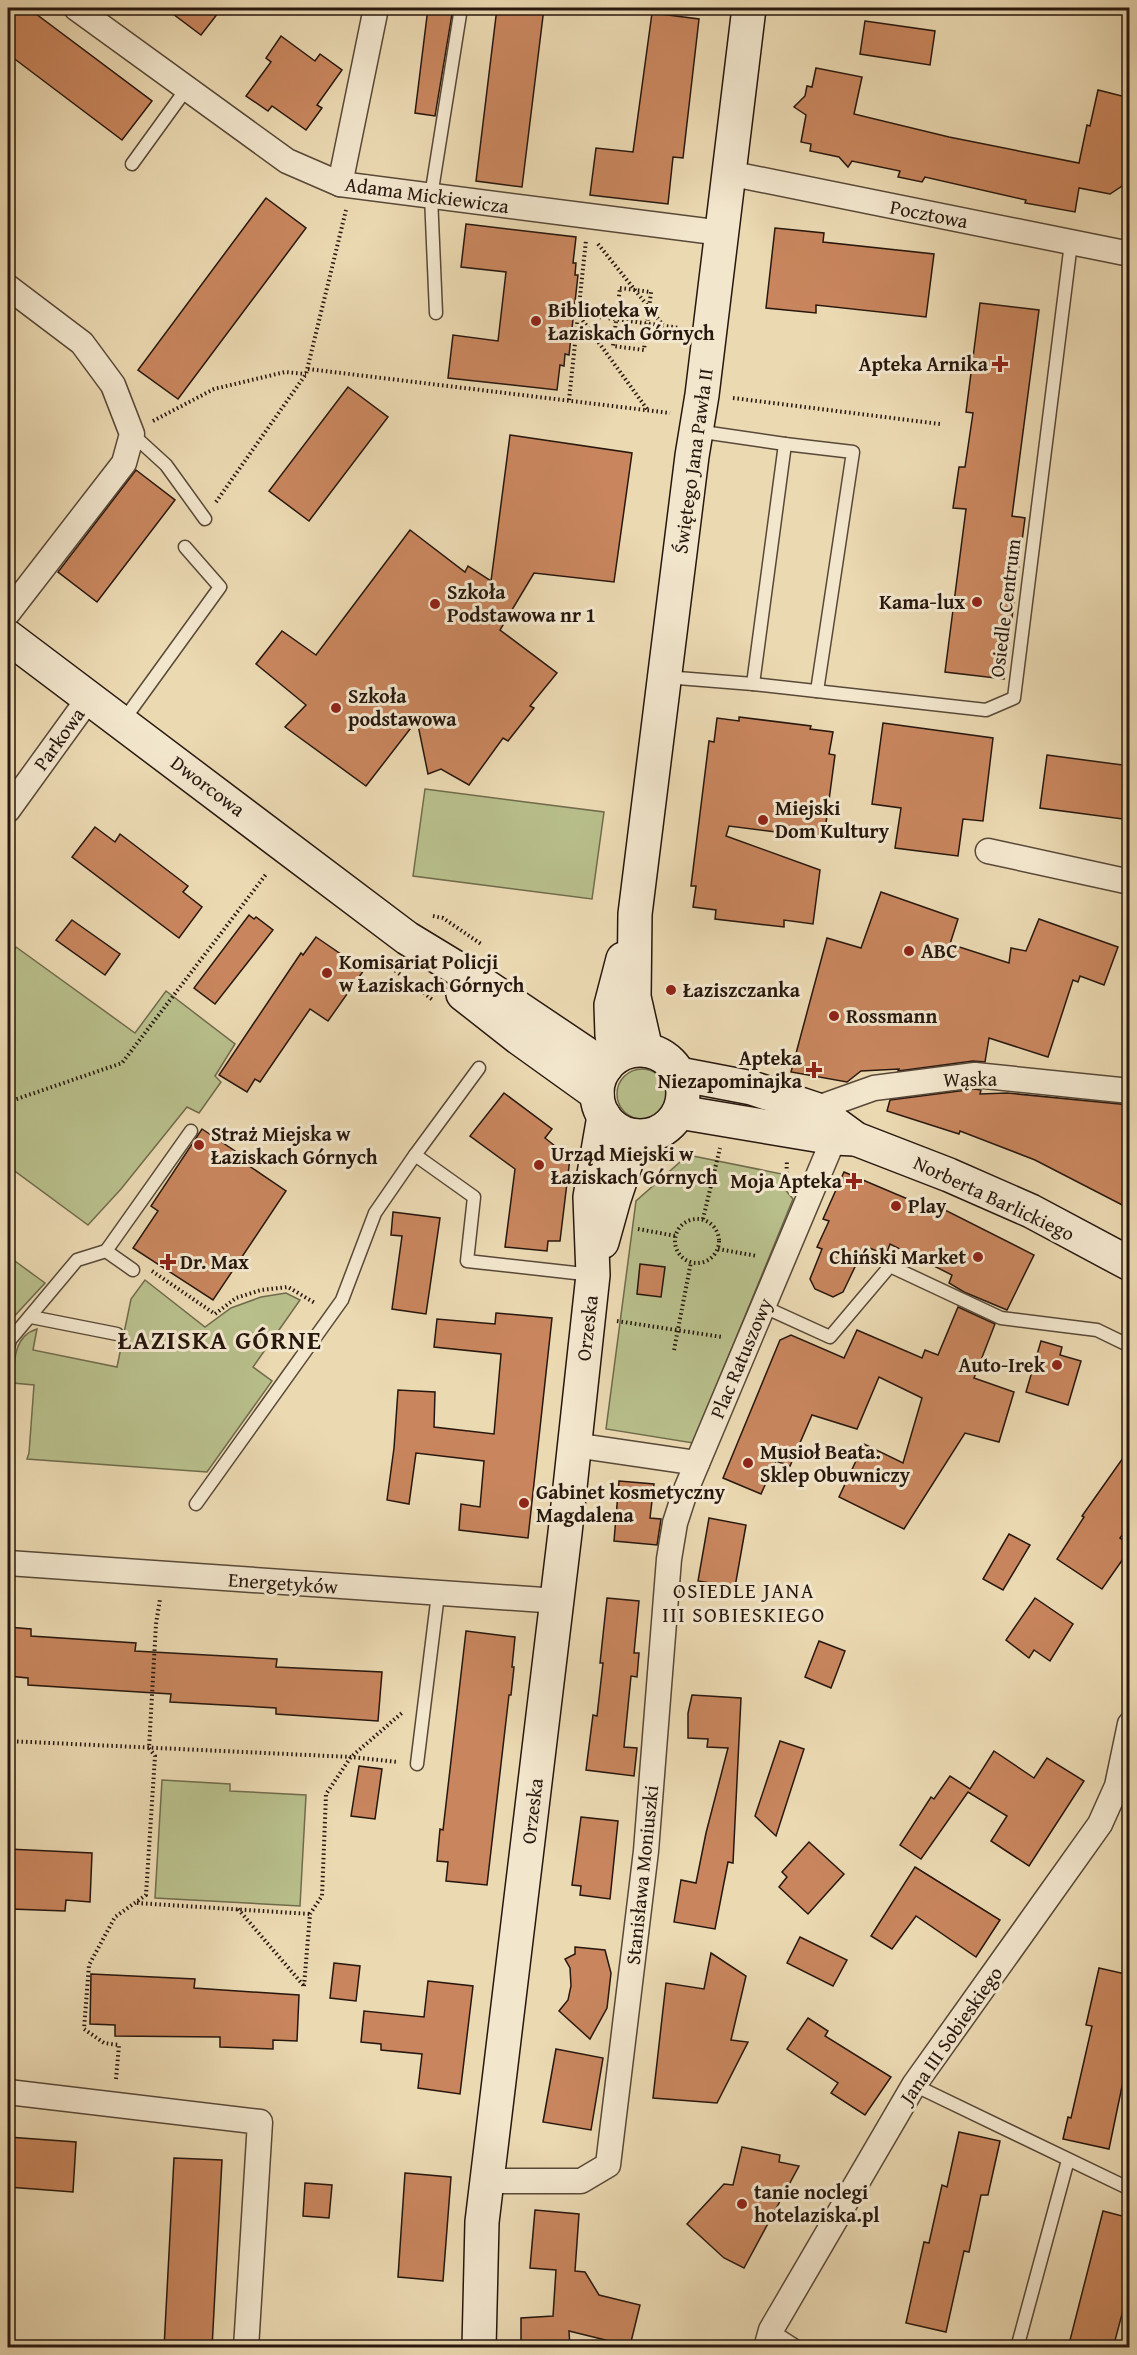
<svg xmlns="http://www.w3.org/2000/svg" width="1137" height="2355" font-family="'Gentium Book Plus',serif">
	<rect width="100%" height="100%" fill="#ebd9b2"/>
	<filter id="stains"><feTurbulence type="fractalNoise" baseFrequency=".00333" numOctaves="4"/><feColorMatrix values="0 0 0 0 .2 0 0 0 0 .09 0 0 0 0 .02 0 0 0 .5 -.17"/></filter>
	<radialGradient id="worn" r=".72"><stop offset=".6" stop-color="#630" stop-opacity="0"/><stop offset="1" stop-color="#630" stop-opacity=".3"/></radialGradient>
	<g fill="#b8bf8b" stroke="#706b4c" stroke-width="1.5">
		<polygon points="425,789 604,812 592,899 413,876"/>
		<polygon points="16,947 135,1033 166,991 235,1044 215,1076 221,1082 199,1113 187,1107 121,1189 88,1225 8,1166 8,959"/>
		<circle cx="642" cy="1094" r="25"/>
		<polygon points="688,1155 782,1174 783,1187 793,1199 693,1443 606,1429 636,1201"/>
		<polygon points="8,1256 45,1283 8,1323"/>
		<path d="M145,1280L205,1327L231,1308L261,1297L286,1293L300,1300L253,1367L272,1381L207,1472L27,1459L29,1453L34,1385L13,1383C14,1363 13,1336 37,1329L33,1350L117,1367L131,1299Z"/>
		<polygon points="162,1780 230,1784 230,1791 306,1795 300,1906 155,1898"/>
	</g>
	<g fill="#c9865e" stroke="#27170e" stroke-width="1.5">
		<polygon points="8,8 28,8 152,101 122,140 8,54"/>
		<polygon points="165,8 222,8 201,35"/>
		<polygon points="428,8 453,8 435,116 415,113"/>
		<polygon points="497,8 544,8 522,187 476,181"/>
		<polygon points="652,13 699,19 683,158 673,157 668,204 590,195 596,148 633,152"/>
		<polygon points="865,21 935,31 930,65 860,54"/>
		<polygon points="281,36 315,61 320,54 342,70 317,105 322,108 306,130 272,106 268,111 246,96 271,62 266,58"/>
		<polygon points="816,68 862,77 854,114 949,137 1079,163 1087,125 1090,126 1098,90 1130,98 1130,148 1122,186 1110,194 1079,188 1075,212 1025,203 1026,200 925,177 922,182 898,177 900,171 852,161 848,167 839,157 810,151 811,144 801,142 806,115 794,107 805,96 807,86 812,87"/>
		<polygon points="266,198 306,228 178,399 138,370"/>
		<polygon points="466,224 576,237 573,263 576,263 575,275 578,275 569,355 565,354 564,366 560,365 557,390 448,378 453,335 498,341 506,272 461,267"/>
		<polygon points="775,228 824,233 823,242 934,254 926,317 816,305 816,313 766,308"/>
		<polygon points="980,303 1039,310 1012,516 1025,518 1004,679 945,672 966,509 953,508 959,467 965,467 973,413 966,412"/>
		<polygon points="348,387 388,417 309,521 269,491"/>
		<polygon points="510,435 632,453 614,582 534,573 500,630 557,673 530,706 534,708 508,741 503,738 469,785 441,769 428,774 417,720 366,786 285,727 306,705 256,664 282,631 316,655 410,530 465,572 468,566 491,581"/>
		<polygon points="136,470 175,500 97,602 58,572"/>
		<polygon points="739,717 811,726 810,729 833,732 829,754 835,755 824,838 729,826 726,836 820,870 813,924 784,920 784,927 715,919 716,910 693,907 696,886 691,886 709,741 714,742 717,718 739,721"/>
		<polygon points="883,723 993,738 983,821 963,819 958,856 895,848 901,808 872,804"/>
		<polygon points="1047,755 1130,766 1130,820 1040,808"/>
		<polygon points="95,827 115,842 120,834 188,886 183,892 202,907 179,938 72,857"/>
		<polygon points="881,892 958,919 950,944 1009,963 1011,948 1026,951 1039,919 1118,947 1104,985 1080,976 1078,982 1073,980 1048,1057 989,1038 985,1062 973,1061 898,1071 899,1069 861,1071 847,1082 791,1072 827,938 861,948"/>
		<polygon points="249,915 254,919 256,917 273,930 215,1004 194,988"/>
		<polygon points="72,920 120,954 105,975 56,940"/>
		<polygon points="316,937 364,970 328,1021 310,1009 260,1082 255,1079 247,1092 219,1075 301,953 303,955"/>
		<polygon points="975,1089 981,1090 980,1094 1007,1093 1130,1105 1130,1209 1035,1160 960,1131 959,1134 887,1111 890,1100"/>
		<polygon points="504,1093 552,1129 545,1138 570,1158 560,1241 548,1241 547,1251 505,1247 515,1169 470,1136"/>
		<polygon points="202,1129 235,1151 233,1155 286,1191 213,1300 133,1248 158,1211 151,1206"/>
		<polygon points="844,1172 943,1214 945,1210 1034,1255 1007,1310 964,1292 949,1283 952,1275 890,1244 886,1255 865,1246 843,1292 833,1297 815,1289 810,1279 822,1249 817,1247 829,1221 823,1219"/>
		<polygon points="393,1212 440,1218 426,1314 392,1309 402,1236 391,1235"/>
		<polygon points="640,1264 665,1267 661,1297 637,1294"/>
		<polygon points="958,1307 995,1324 974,1378 1014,1392 999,1442 965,1433 904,1529 839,1497 864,1444 903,1463 922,1398 879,1377 857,1429 812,1415 790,1466 776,1461 761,1494 723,1478 780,1340 791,1335 844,1358 857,1330 922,1358 925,1350 938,1355"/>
		<polygon points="496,1313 552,1318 528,1538 459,1530 461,1504 480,1507 484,1461 416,1453 409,1504 387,1500 394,1448 398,1390 435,1392 434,1427 494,1434 501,1354 434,1347 437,1319 495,1324"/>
		<polygon points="1041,1341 1062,1347 1060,1355 1081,1361 1068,1405 1026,1392"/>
		<polygon points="1130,1448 1130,1524 1120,1538 1130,1545 1130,1549 1102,1589 1057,1559 1084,1517 1082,1516"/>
		<polygon points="619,1481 654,1484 650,1518 661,1519 657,1545 614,1541"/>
		<polygon points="709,1518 746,1525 735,1587 698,1581"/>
		<polygon points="1009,1534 1030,1545 1003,1590 983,1579"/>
		<polygon points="607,1598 639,1601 634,1653 639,1653 637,1677 631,1676 624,1747 637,1748 634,1776 586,1770 593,1715 597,1716 603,1663 600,1663"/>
		<polygon points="1035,1598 1073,1624 1050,1661 1034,1650 1029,1658 1006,1640"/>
		<polygon points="8,1627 31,1629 31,1636 136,1643 135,1651 277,1659 276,1667 382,1672 378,1721 276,1714 276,1708 170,1702 171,1694 28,1685 28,1678 8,1676"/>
		<polygon points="466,1631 515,1637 512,1667 514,1667 511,1695 509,1695 487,1885 446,1881 448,1862 437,1861 440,1829 443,1830"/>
		<polygon points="819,1641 845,1651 831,1688 805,1677"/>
		<polygon points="692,1695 741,1698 733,1863 728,1862 715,1929 674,1922 681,1880 696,1883 706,1833 728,1748 707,1747 708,1739 688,1738 688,1713"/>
		<polygon points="780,1741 804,1749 776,1836 755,1816"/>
		<polygon points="994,1751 1034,1778 1047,1758 1084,1781 1029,1866 991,1841 1007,1816 968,1792 921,1859 900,1845 931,1797 934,1799 950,1776 970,1789"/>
		<polygon points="359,1766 382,1769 375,1819 351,1816"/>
		<polygon points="581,1817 618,1821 610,1899 580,1895 581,1886 572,1885"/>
		<polygon points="809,1842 844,1874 808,1914 779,1887 787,1877 782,1872"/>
		<polygon points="8,1849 92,1853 90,1902 66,1900 65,1911 11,1909 12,1898 8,1898"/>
		<polygon points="915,1867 1000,1920 976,1957 916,1916 892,1949 871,1936"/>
		<polygon points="800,1937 847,1960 833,1986 787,1963"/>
		<polygon points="575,1947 605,1950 611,1973 607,2008 590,2039 559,2011 568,2000 571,1986 570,1968 565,1959 575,1954"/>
		<polygon points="711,1953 746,1976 731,2040 748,2042 717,2103 653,2098 666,1983 704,1989"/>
		<polygon points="334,1963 360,1966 356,2001 330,1998"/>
		<polygon points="1099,1968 1130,1975 1130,2048 1109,2149 1063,2139 1068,2117 1071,2118 1092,2026 1086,2025"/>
		<polygon points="91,1974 195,1979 194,1988 299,1995 297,2041 273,2040 273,2049 220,2047 220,2037 115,2036 115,2025 90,2024"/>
		<polygon points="428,1981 473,1986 460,2094 418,2088 422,2054 381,2050 381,2044 361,2042 364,2011 424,2017"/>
		<polygon points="808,2018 828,2031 825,2036 891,2077 865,2115 831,2093 838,2083 787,2049"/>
		<polygon points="556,2049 603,2058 591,2130 543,2122"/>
		<polygon points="959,2132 1000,2141 988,2195 981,2195 969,2252 964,2251 946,2332 906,2323 924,2242 929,2243 942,2185 947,2187"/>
		<polygon points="8,2137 76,2142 73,2192 8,2187"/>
		<polygon points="742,2147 780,2155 779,2162 799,2166 744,2268 724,2258 687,2224 724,2184 733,2185"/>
		<polygon points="174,2158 222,2160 212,2348 164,2348"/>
		<polygon points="405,2173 451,2177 443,2281 398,2277"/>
		<polygon points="305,2183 332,2185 329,2218 303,2216"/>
		<polygon points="535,2210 579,2214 575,2271 585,2272 599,2295 640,2305 630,2346 569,2331 570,2348 521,2348 521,2318 553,2316 556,2270 530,2268"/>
		<polygon points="1103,2211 1130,2218 1130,2284 1113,2348 1068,2348"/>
	</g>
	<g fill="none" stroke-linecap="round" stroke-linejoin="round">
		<g stroke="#584837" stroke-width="15">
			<g id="lane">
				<polyline points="132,164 187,88"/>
				<polyline points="436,313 431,196 461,8"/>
				<polyline points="696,431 785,444 753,684"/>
				<polyline points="132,434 166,465 205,519"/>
				<polyline points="785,444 853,452 817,691"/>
				<polyline points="665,677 753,684 986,710 1014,698 1071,243"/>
				<polyline points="123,721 220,587 185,547"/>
				<polyline points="415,1155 479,1068"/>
				<polyline points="106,1251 191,1131"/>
				<polyline points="762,1306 830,1337 890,1266 1001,1318 1097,1330 1130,1346"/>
				<polyline points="31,1317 117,1334"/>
				<polyline points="8,1348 10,1340 77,1260 106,1251 133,1270"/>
				<polyline points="196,1504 342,1300 375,1213 415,1155 474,1197 467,1261 593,1275"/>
				<polyline points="417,1764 438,1594"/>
				<polyline points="914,2085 1130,2189"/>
				<polyline points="771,2330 799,2348"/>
				<polyline points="1017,2348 1068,2160"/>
			</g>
		</g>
		<g stroke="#584837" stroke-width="27">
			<g id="street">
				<polyline points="76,8 287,161 340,184 722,233"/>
				<polyline points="728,173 1130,254"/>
				<polyline points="340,184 376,8"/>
				<polyline points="8,287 82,343 113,385 132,434 124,463 8,613"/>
				<polyline points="8,810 89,698"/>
				<polyline points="988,851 1130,882"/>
				<polyline points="815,1109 874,1088 975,1075 1130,1091"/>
				<polyline points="574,1445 697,1463"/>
				<polyline points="8,1563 558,1601"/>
				<polyline points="8,2092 260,2122 246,2348"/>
				<polyline points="487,2181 581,2181 608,2165 646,1851 669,1559 675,1523 685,1492 834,1138"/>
				<polyline points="766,2348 771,2330 914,2085 1100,1824 1117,1786 1130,1724"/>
			</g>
		</g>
		<g stroke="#27170e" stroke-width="36">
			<g id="secondary">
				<polyline points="8,637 407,938 481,983 606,1067"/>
				<polyline points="463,994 519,1038 597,1094"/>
				<polyline points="646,1050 634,997 635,914 692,456 702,395 749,8"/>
				<circle cx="640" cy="1093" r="43"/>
				<polyline points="616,1057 612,1035 611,1005 623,959"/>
				<polyline points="679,1074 752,1088 815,1109 856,1139 949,1175 1031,1211 1130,1264"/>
				<polyline points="679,1112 834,1138 855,1139"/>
				<polyline points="602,1242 614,1199 635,1136"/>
				<polyline points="479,2348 482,2222 565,1533 593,1275 590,1197 604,1116"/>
			</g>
		</g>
		<g stroke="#27170e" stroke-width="4" stroke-dasharray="1.5 3" stroke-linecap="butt">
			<polyline points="598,244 663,325"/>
			<polygon points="620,288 651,292 644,350 613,346"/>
			<polyline points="308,369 670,413"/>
			<polyline points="733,398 940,424"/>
			<polyline points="569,400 586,240"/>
			<polyline points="647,409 578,314 680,328"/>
			<polyline points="153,421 214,389 285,372 306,374"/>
			<polyline points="216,502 306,374 346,210"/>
			<polyline points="433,916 443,918 481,944"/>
			<polyline points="388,965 434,1001"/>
			<polyline points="8,1102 122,1063 267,873"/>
			<polyline points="786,1182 787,1160"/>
			<polyline points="703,1219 720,1148"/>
			<circle cx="697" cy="1241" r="22"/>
			<polyline points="638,1229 676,1236"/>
			<polyline points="718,1249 757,1256"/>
			<polyline points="152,1271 215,1314 236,1298 261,1290 288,1287 315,1303"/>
			<polyline points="617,1321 722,1337"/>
			<polyline points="674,1350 691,1262"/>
			<polyline points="8,1741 351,1757 398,1762"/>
			<polyline points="137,1903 310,1914"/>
			<polyline points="238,1909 304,1986"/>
			<polyline points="304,1986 310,1914 322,1896 326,1794 351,1757 403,1712"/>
			<polyline points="116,2079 119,2045 104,2043 84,2029 89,1965 115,1917 146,1895 155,1756 149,1748 156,1624 160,1599"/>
		</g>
		<use href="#lane" stroke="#f2e6cd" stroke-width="12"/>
		<use href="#street" stroke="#f2e6cd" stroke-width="24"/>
		<use href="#secondary" stroke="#f2e6cd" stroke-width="33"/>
	</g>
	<g fill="#8f2418" stroke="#f2e6cd" stroke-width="2">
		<circle cx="536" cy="321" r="6"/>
		<path d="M997 355h6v6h6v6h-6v6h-6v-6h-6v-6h6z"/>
		<circle cx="977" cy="602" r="6"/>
		<circle cx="435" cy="604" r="6"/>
		<circle cx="336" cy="708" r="6"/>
		<circle cx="763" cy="820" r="6"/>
		<circle cx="909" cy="951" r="6"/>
		<circle cx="327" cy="973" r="6"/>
		<circle cx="671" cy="990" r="6"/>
		<circle cx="834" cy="1016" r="6"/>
		<path d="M811 1061h6v6h6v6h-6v6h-6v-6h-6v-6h6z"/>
		<circle cx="199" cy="1145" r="6"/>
		<circle cx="539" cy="1165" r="6"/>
		<path d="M851 1172h6v6h6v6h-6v6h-6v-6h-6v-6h6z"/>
		<circle cx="896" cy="1206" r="6"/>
		<circle cx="978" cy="1257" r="6"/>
		<path d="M165 1253h6v6h6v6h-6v6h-6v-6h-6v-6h6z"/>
		<circle cx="1057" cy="1365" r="6"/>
		<circle cx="748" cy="1463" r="6"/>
		<circle cx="524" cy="1503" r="6"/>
		<circle cx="742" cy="2204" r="6"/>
	</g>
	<g text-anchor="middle" stroke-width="6" stroke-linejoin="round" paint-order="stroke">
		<g font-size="20" fill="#27170e" stroke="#f2e6cd">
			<text transform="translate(427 195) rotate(8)" y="7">Adama Mickiewicza</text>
			<text transform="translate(929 214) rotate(11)" y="7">Pocztowa</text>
			<text transform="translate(693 461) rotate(-82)" y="7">Świętego Jana Pawła II</text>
			<text transform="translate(1005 608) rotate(-83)" y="7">Osiedle Centrum</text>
			<text transform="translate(59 739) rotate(-54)" y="7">Parkowa</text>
			<text transform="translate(208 786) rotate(37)" y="7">Dworcowa</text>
			<text transform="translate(970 1079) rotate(-1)" y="7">Wąska</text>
			<text transform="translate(994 1198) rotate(25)" y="7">Norberta Barlickiego</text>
			<text transform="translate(587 1328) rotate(-83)" y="7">Orzeska</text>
			<text transform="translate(741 1358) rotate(-67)" y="7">Plac Ratuszowy</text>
			<text transform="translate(283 1583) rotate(4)" y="7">Energetyków</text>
			<text transform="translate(532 1811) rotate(-83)" y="7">Orzeska</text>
			<text transform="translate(642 1875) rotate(-84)" y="7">Stanisława Moniuszki</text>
			<text transform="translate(951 2035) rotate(-55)" y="7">Jana III Sobieskiego</text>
		</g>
		<g font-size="20" font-weight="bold" fill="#27170e" stroke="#f2e6cd" text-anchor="start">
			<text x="548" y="317">Biblioteka w<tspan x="548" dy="23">Łaziskach Górnych</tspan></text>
			<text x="988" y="371" text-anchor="end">Apteka Arnika</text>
			<text x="447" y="599">Szkoła<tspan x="447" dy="23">Podstawowa nr 1</tspan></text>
			<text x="965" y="609" text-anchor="end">Kama-lux</text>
			<text x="348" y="703">Szkoła<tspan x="348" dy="23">podstawowa</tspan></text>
			<text x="775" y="815">Miejski<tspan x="775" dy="23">Dom Kultury</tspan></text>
			<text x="921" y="958">ABC</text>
			<text x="339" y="969">Komisariat Policji<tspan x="339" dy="23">w Łaziskach Górnych</tspan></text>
			<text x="683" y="997">Łaziszczanka</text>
			<text x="846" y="1023">Rossmann</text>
			<text x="802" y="1065" text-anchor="end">Apteka<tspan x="802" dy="23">Niezapominajka</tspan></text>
			<text x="211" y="1141">Straż Miejska w<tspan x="211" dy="23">Łaziskach Górnych</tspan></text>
			<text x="551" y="1161">Urząd Miejski w<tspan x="551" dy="23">Łaziskach Górnych</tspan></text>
			<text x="842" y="1188" text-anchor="end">Moja Apteka</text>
			<text x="908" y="1213">Play</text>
			<text x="966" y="1264" text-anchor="end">Chiński Market</text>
			<text x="180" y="1269">Dr. Max</text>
			<text x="1045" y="1372" text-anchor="end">Auto-Irek</text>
			<text x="760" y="1459">Musioł Beata.<tspan x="760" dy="23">Sklep Obuwniczy</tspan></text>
			<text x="536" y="1499">Gabinet kosmetyczny<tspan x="536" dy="23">Magdalena</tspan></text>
			<text x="754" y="2199">tanie noclegi<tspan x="754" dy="23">hotelaziska.pl</tspan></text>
		</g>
		<g font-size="21" letter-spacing="1.5" fill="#27170e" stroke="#f2e6cd">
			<text x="744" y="1598">OSIEDLE JANA<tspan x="744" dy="24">III SOBIESKIEGO</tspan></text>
		</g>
		<g font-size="26" font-weight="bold" letter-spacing="1.5" fill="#27170e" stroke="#f2e6cd">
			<text x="220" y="1349">ŁAZISKA GÓRNE</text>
		</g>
	</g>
	<rect width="1137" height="2355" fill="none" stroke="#ebd9b2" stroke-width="30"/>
	<rect x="9" y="9" width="1119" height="2337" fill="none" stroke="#27170e" stroke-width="3"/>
	<rect x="15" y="15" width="1107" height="2325" fill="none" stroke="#27170e" stroke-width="1.5"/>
	<rect width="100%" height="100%" filter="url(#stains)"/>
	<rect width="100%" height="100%" fill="url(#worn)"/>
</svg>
